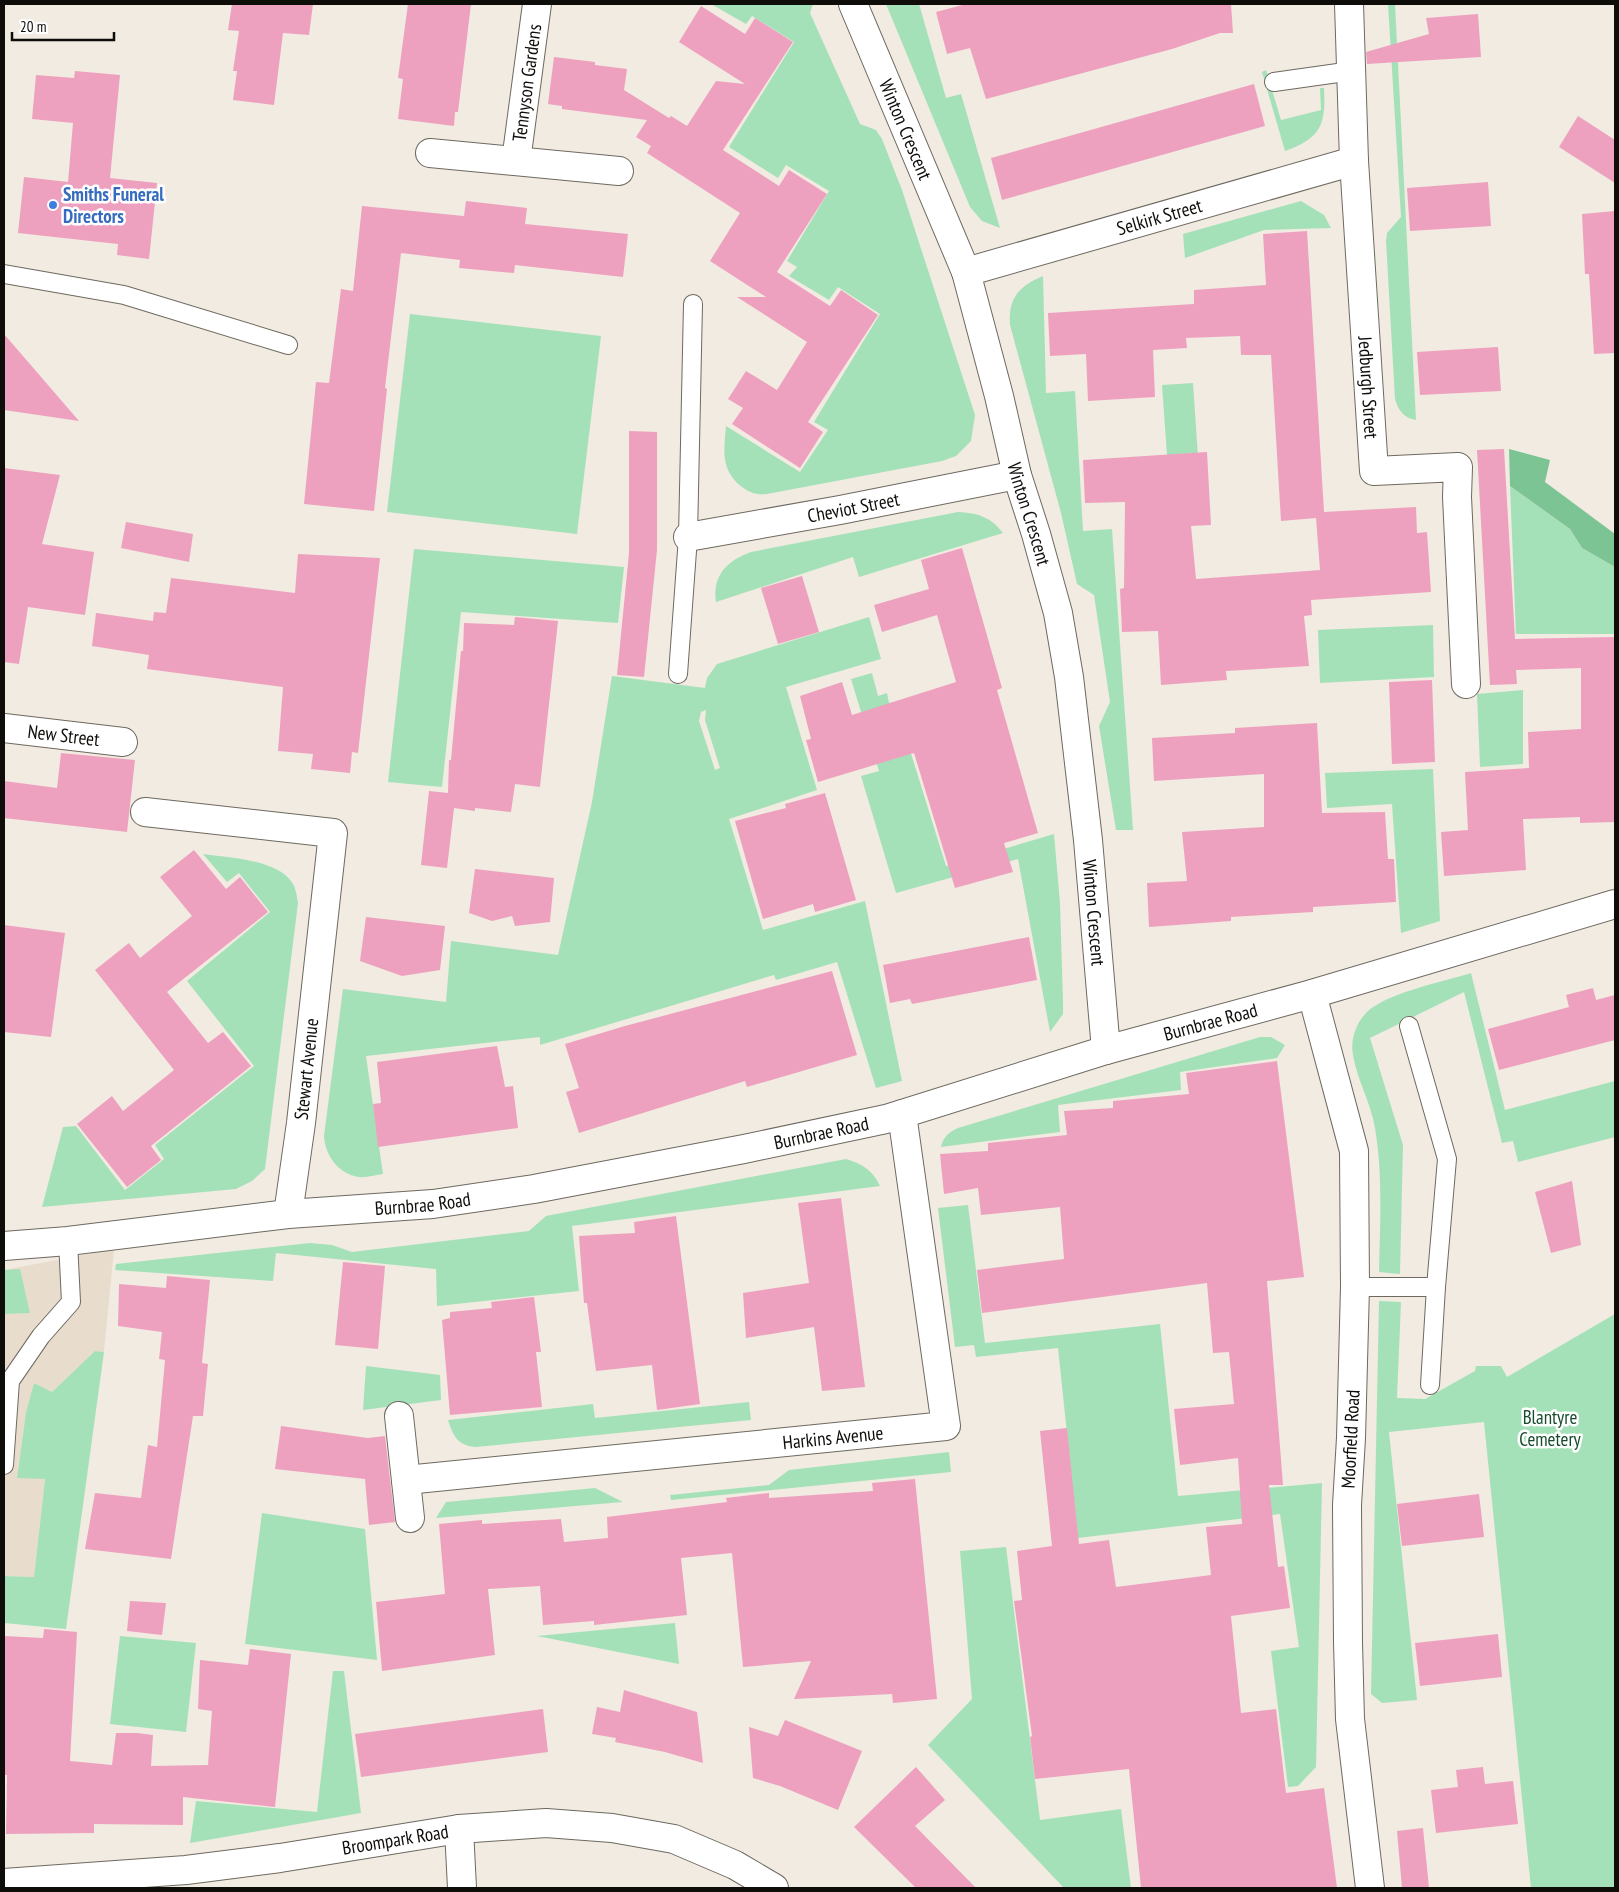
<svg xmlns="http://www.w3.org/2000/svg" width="1619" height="1892" font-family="'PT Sans Narrow',sans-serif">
	<rect width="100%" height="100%" fill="#f1ebe1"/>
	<polygon fill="#e8ddcd" points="114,1249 104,1352 95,1351 52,1392 34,1383 26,1412 17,1478 45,1478 34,1577 4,1576 4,1270"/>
	<g fill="#a5e1b8" fill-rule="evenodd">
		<path d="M711,4H813L810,13L860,124L876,130L882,139L902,190L975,415L971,441L956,456L942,461L767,494C757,495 750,493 742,487C720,470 724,450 726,426L800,472L828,430L814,422L880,314L838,287L829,300L789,276L797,267L787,261L829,191L786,165L778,178L729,147L794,42L752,16L746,24Z"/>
		<polygon points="886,4 919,4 946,98 961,94 1000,228 982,221 970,207"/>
		<path d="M1388,4H1395L1416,420C1404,418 1398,410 1395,399L1386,241L1387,233L1401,217Z"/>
		<path d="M1266,70L1281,120L1321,110L1320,88H1324C1326,125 1321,138 1285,151L1262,72Z"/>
		<polygon points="1301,201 1324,215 1331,228 1264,230 1185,258 1183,234"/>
		<path d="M1043,276L1046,393L1075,391L1083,531L1112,529L1133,830H1116L1099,726L1110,702L1094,595L1077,584L1061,513L1010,325C1008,298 1019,286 1043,276Z"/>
		<polygon points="410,314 601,336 577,534 387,512"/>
		<polygon points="1193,383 1202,516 1172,525 1162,385"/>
		<polygon points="1510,486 1570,529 1582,548 1615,567 1615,634 1516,634"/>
		<path d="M958,512C978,513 991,517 1003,533L859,577L853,557L716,602C712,575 728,560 751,552Z"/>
		<polygon points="414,549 624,567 618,623 461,612 442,787 388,782"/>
		<path d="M869,617L881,659L786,687L817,790L729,819L763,930L865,901L902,1081L876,1088L837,962L776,980L774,975L540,1045V1037L366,1056L383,1174C375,1175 366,1178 359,1177C338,1174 325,1155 324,1136L343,989L446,1002L451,941L558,955L592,802L612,676L705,688L707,678L717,664ZM706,710L705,720L720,768L715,770L699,721L701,712Z"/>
		<polygon points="1433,625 1434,677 1320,683 1318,630"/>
		<polygon points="872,673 878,696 887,693 889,703 895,702 946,866 1054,834 1060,903 1063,1001 1063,1014 1050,1032 1018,859 896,893 861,776 879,771 851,679"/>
		<polygon points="1523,690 1523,764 1480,767 1477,694"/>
		<polygon points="1433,769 1440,921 1401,933 1392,804 1327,808 1325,773"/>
		<path d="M203,854C229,858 279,859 293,884C296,889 297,897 298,903L265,1169L252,1181L236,1189L42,1207L63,1127L76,1126L125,1190L164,1159L155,1145L254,1066L187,981L270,912L239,873L227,882Z"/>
		<path d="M1471,973L1505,1110L1615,1081V1137L1518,1162L1513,1141L1502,1143L1464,992L1370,1038L1403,1145L1400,1274L1379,1272C1380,1224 1383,1176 1375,1128C1371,1103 1357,1080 1353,1055C1350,1041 1356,1023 1366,1013C1385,993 1443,982 1471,973Z"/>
		<path d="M1260,1037H1271L1285,1045L1277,1058L1180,1072L1181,1090L1058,1105L1060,1132L941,1147C943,1137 949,1132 958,1128Z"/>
		<path d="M846,1159C862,1164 873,1170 880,1186L572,1226L579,1291L437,1306L436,1269L276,1253L273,1281L115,1270L116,1264L310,1243L332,1245L352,1252L529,1231L546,1216Z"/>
		<polygon points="968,1205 985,1343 1160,1324 1178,1496 1322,1483 1316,1767 1298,1786 1288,1787 1271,1651 1299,1647 1280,1514 1078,1538 1058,1348 976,1357 974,1345 955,1347 938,1208"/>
		<polygon points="20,1269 30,1313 4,1314 4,1270"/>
		<polygon points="1379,1301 1401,1302 1397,1398 1425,1399 1475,1371 1476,1366 1501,1366 1507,1377 1615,1314 1615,1888 1531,1888 1484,1422 1389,1432 1417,1700 1382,1703 1371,1694"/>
		<polygon points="95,1351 104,1352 66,1629 4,1623 4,1576 34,1577 45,1479 17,1478 26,1412 34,1383 52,1392"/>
		<polygon points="366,1366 440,1375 441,1400 363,1410"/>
		<path d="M749,1402L751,1420L476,1447C458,1446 453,1436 448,1420L593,1404L595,1418Z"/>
		<polygon points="949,1452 951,1472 671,1500 670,1495 769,1485 789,1470"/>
		<polygon points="595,1488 623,1502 436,1518 446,1502"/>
		<polygon points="262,1513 365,1529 377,1660 245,1644"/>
		<polygon points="1006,1547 1040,1820 1121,1809 1131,1888 1064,1888 928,1745 972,1699 960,1551"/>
		<polygon points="675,1623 679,1664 537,1636"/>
		<polygon points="120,1636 196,1643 186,1732 110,1724"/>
		<polygon points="333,1671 344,1671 361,1813 190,1843 196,1801 317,1812"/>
	</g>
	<polygon fill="#7dc495" points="1509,449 1550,460 1545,482 1615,534 1615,567 1582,548 1570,529 1510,486"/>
	<g fill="#eea1bf">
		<polygon points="232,4 313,4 309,35 283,33 274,105 233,100 237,71 233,71 239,31 228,30"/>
		<polygon points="408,4 471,4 458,112 455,112 454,126 398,119 403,79 398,78"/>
		<polygon points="966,4 1231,4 1233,33 1220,33 1172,49 986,99 970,48 947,54 936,12"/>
		<polygon points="701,6 745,34 755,18 793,42 723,150 779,186 789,170 827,194 777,272 830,306 841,290 878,315 808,422 823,432 800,468 732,424 743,408 728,399 746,371 777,390 807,342 737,297 766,297 710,261 740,213 647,153 651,146 636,137 647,120 562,109 562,106 548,104 554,57 595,62 595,65 627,69 624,90 669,118 671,116 687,126 716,81 745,84 679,42"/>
		<polygon points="1478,14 1481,57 1367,64 1366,52 1429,34 1426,18"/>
		<polygon points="75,71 120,75 110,178 157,183 149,259 117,255 118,244 18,233 24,177 68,182 73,123 32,119 36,75 74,78"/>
		<polygon points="1254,84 1265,126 1002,200 991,158"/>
		<polygon points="1578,116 1615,140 1615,183 1559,147"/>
		<polygon points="1488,182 1491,226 1410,231 1407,188"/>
		<polygon points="466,201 527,208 525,224 628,234 623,277 515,265 514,273 459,268 460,260 401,253 385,388 387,389 374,511 304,504 316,382 329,383 341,289 353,291 362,206 464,216"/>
		<polygon points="1615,211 1615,353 1594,354 1589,274 1585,274 1582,214"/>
		<polygon points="1307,231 1324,512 1416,507 1417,533 1427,532 1431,592 1311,600 1312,615 1304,616 1309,666 1226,671 1227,680 1161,685 1158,631 1122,632 1120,589 1124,588 1125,502 1085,503 1083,460 1207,452 1211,525 1191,526 1196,579 1320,570 1316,518 1281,521 1271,355 1241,355 1240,336 1186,338 1187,348 1153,350 1155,397 1088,401 1086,354 1050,356 1048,313 1194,304 1194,290 1266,285 1263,234"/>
		<polygon points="4,334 79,421 4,410"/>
		<polygon points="1498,347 1501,391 1420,395 1417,352"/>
		<polygon points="629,431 657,432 657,550 644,677 617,675 629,553"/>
		<polygon points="1504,449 1515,639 1615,637 1615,822 1580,823 1580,817 1523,819 1526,870 1444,876 1441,832 1468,830 1465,772 1529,768 1528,732 1581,729 1581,668 1516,670 1517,684 1490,685 1477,450"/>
		<polygon points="4,468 60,475 42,544 94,552 85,615 28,607 19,664 4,662"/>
		<polygon points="126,522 193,534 189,562 121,548"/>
		<polygon points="962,548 1002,688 997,690 1038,833 1004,843 1013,872 955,888 914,753 818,782 806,740 811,739 800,696 842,682 852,715 956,682 937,615 882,632 874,605 929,589 921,560"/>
		<polygon points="298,554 380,558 358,753 352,752 350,773 311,769 313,754 278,751 283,687 147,669 149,655 92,646 96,613 153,621 154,612 166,613 171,578 295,593"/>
		<polygon points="802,576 819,632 778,644 761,588"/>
		<polygon points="515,617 558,621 540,787 515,784 511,812 475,808 475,811 454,808 447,868 421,865 429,791 448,793 449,760 451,760 461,651 463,651 464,623 514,625"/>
		<polygon points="1432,680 1435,762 1392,764 1389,682"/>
		<polygon points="1317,723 1322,813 1385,812 1388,859 1394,859 1396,902 1313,907 1313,912 1231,917 1231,921 1149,927 1147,883 1187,881 1182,832 1264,827 1264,774 1154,781 1152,738 1235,733 1235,728"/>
		<polygon points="61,753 135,760 127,832 4,818 4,781 57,788"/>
		<polygon points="825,793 856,900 815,912 813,904 763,919 735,821 786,808 785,804"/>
		<polygon points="194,850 226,889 240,877 268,912 167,992 208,1043 223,1032 251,1066 151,1146 161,1160 127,1187 77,1124 112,1096 123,1111 174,1070 95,970 129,943 140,958 192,916 160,877"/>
		<polygon points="475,869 554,878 550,922 515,926 512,916 492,921 469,913"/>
		<polygon points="366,917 445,926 440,970 402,976 360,961"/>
		<polygon points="4,925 65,933 51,1037 4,1032"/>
		<polygon points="1029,937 1037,980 912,1004 910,999 890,1003 883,965"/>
		<polygon points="832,971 857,1055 747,1087 745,1081 579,1133 566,1092 579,1088 565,1044 625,1026"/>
		<polygon points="1593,988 1596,1000 1615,995 1615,1040 1499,1070 1488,1029 1569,1007 1566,995"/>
		<polygon points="497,1046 505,1087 513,1086 518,1128 378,1147 373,1104 381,1103 377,1062"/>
		<polygon points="1277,1061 1304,1277 1267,1281 1283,1485 1269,1485 1278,1567 1284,1566 1290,1608 1231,1616 1241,1713 1276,1709 1286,1793 1324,1788 1337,1888 1141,1888 1129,1769 1035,1779 1030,1737 1032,1736 1014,1601 1022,1600 1017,1551 1052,1546 1040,1431 1067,1428 1079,1544 1109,1540 1116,1587 1211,1575 1206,1527 1242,1524 1238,1458 1180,1465 1174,1409 1234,1404 1229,1352 1213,1353 1207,1283 982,1313 977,1270 1064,1259 1060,1207 981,1215 978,1188 944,1194 940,1154 988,1151 988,1143 1067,1135 1064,1111 1113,1108 1113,1101 1189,1094 1186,1073"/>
		<polygon points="1572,1181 1581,1245 1551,1253 1535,1192"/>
		<polygon points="841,1198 865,1387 822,1391 814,1327 746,1338 743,1293 809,1283 798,1203"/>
		<polygon points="676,1216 700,1404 657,1410 652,1365 596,1371 587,1303 584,1303 579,1236 635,1233 634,1222"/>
		<polygon points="343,1262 385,1266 378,1349 335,1345"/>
		<polygon points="167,1276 210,1280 202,1363 208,1364 203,1416 193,1416 171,1559 85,1549 95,1493 141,1498 148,1445 157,1447 165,1360 159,1359 162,1332 118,1326 119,1284 166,1288"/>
		<polygon points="534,1297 541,1352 536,1352 542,1407 450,1415 442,1320 450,1318 450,1312 492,1308 491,1302"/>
		<polygon points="281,1426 368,1438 385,1436 395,1522 369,1525 365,1479 275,1469"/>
		<polygon points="915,1479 937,1699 893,1703 892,1694 794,1699 811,1661 743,1667 732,1553 681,1558 687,1615 594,1625 594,1621 543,1625 540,1586 488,1589 495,1655 382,1671 376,1602 445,1594 439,1524 482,1520 482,1524 561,1519 564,1542 608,1538 607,1517 727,1502 726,1498 769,1493 769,1498 873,1491 872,1483"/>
		<polygon points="1479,1494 1484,1537 1402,1546 1397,1504"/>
		<polygon points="130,1601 166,1603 162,1635 127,1631"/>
		<polygon points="44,1629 77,1632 70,1761 112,1765 116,1733 137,1733 153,1735 151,1766 208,1765 212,1711 198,1709 200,1660 248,1665 250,1649 291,1654 275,1807 183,1797 183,1825 94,1824 94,1833 6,1834 7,1775 4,1775 4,1636 43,1638"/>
		<polygon points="1498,1634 1502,1677 1420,1686 1415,1643"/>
		<polygon points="624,1690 697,1712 703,1763 665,1752 615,1742 616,1738 592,1734 597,1707 620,1712"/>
		<polygon points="543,1709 548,1752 361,1777 355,1734"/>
		<polygon points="785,1720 862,1751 838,1810 780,1786 753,1778 749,1727 778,1736"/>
		<polygon points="916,1767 945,1800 915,1826 976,1888 916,1888 854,1827"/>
		<polygon points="1483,1767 1485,1784 1513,1781 1518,1824 1436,1833 1431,1790 1458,1787 1456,1770"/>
		<polygon points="1423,1828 1429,1888 1402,1888 1397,1831"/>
	</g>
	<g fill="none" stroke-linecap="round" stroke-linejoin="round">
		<g stroke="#6e6960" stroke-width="20">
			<g id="service">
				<polyline points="1274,82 1352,71"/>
				<polyline points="4,274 124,295 288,345"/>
				<polyline points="678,674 688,537 693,304"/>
				<polyline points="1355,1287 1436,1287 1447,1159 1409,1026"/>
				<polyline points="1430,1385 1436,1287"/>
				<polyline points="4,1465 10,1381 41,1336 71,1302 68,1241"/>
			</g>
		</g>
		<g stroke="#6e6960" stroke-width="30">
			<g id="minor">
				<path id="s1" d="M853,4L966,272L999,396L1017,475L1036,534L1058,613L1069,677L1088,840L1106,1050"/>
				<path id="s2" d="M1349,4L1354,161L1374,471L1458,467L1457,497L1466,684"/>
				<polyline points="430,153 619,171"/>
				<path id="s3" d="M516,161L537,4"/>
				<path id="s4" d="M966,272L1354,161"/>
				<path id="s5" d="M688,537L840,510L1017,475"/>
				<path id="s6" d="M4,728L123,742"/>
				<polyline points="145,812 333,833 301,1123 288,1214"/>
				<polyline points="1312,994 1354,1151 1355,1287 1351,1438 1347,1505 1348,1642 1350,1719 1370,1888"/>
				<path id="s7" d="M4,1246L68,1241L288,1214L433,1204L534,1189L744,1149L886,1119L1106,1050L1312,994L1615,904"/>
				<polyline points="399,1416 410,1518"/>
				<path id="s8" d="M406,1480L946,1426L902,1114"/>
				<polyline points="459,1829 462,1888"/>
				<path id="s9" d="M4,1883L186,1870L280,1858L459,1829L546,1823L612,1828L674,1839L735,1865L774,1888"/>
			</g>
		</g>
		<use href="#service" stroke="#fff" stroke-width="18"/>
		<use href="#minor" stroke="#fff" stroke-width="28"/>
	</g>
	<circle fill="#3f7fe0" stroke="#fff" stroke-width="2" cx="53" cy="205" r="5"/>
	<g text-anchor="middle" stroke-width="5" stroke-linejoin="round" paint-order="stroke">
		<g font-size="19" fill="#0f0d0a" stroke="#fff">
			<text dy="7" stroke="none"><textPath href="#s3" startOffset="79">Tennyson Gardens</textPath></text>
			<text dy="7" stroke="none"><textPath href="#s1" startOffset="136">Winton Crescent</textPath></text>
			<text dy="7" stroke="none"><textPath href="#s4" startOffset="201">Selkirk Street</textPath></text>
			<text dy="7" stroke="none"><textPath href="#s2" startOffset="384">Jedburgh Street</textPath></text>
			<text dy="7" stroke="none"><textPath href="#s5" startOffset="168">Cheviot Street</textPath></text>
			<text dy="7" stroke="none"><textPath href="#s1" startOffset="541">Winton Crescent</textPath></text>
			<text dy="7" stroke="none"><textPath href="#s6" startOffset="60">New Street</textPath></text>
			<text dy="7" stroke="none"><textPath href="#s1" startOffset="946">Winton Crescent</textPath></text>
			<text dy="7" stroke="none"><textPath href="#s7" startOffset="1231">Burnbrae Road</textPath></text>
			<text transform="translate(306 1069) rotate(-84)" y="7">Stewart Avenue</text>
			<text dy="7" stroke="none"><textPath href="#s7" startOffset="826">Burnbrae Road</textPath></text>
			<text dy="7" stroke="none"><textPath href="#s7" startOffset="421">Burnbrae Road</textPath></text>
			<text dy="7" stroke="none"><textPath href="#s8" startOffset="429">Harkins Avenue</textPath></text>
			<text transform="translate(1350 1439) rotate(-87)" y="7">Moorfield Road</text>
			<text dy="7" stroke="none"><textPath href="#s9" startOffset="394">Broompark Road</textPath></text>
		</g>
		<g font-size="19" font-weight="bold" fill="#366cbe" stroke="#fff" text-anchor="start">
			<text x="63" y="201">Smiths Funeral<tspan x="63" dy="22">Directors</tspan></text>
		</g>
		<g font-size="19" fill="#164c2d" stroke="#fff">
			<text x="1550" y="1424">Blantyre<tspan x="1550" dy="22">Cemetery</tspan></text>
		</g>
	</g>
	<rect width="1619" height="1892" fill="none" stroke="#0f0d0a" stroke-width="10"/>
	<path d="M12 32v8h102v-8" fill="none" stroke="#0f0d0a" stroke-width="2.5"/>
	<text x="20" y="32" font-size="15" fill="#0f0d0a" stroke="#ffffff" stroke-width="4" paint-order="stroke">20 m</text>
</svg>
